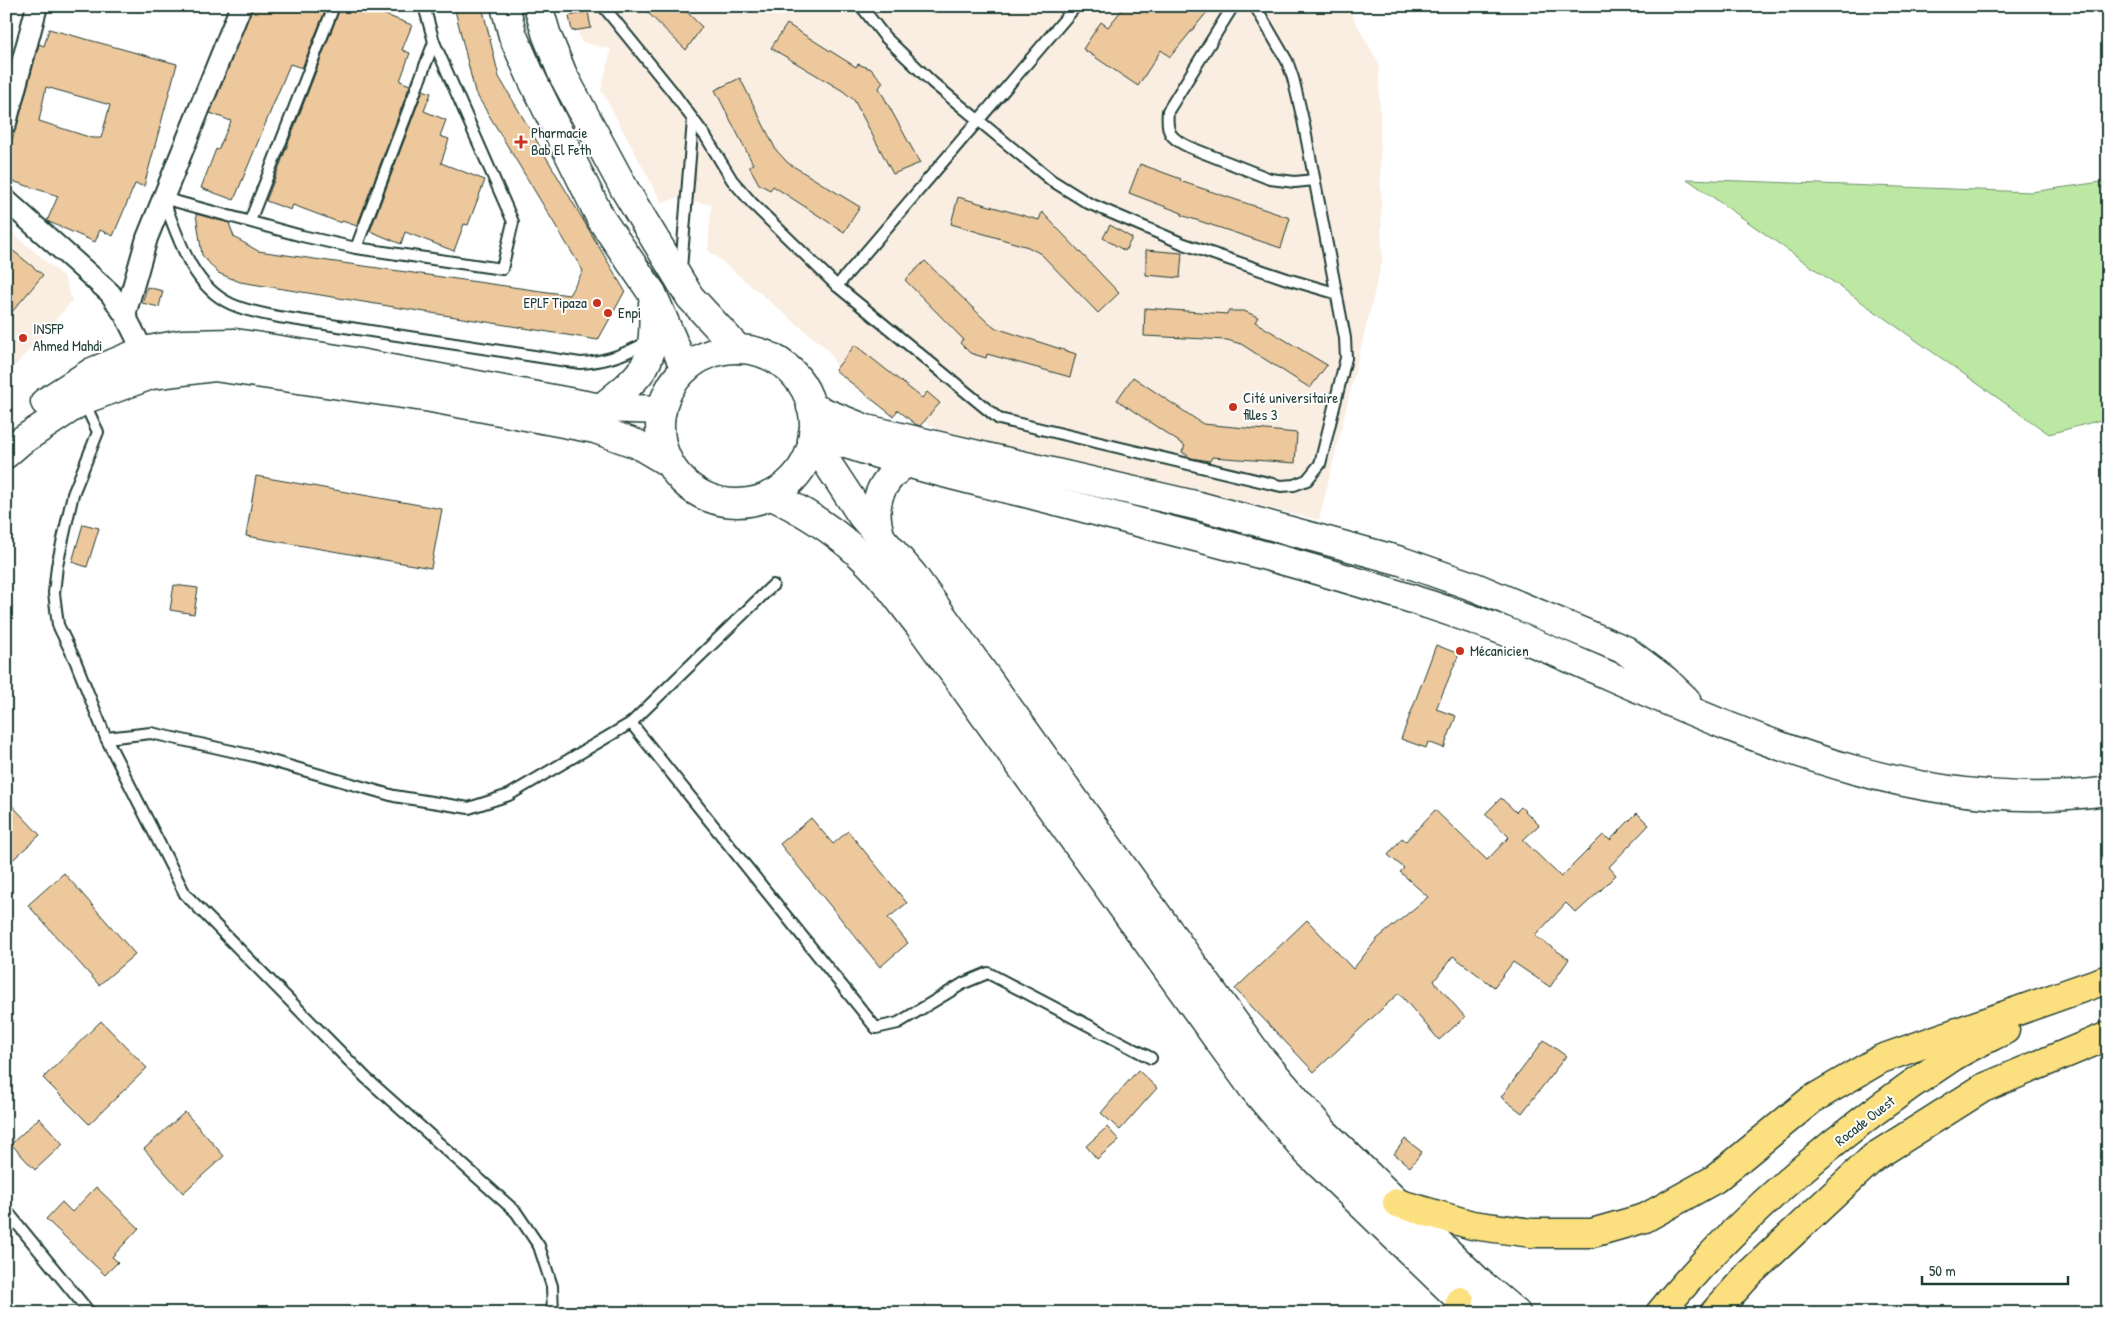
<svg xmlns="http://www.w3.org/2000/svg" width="2114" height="1319" font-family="'Patrick Hand',sans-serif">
	<rect width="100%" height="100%" fill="#fff"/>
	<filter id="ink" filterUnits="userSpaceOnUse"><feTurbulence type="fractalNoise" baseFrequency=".02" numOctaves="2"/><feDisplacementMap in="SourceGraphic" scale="10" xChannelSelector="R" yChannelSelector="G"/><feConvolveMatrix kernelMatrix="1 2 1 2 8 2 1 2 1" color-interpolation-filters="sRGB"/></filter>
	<g filter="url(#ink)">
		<g fill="#faeee2">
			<polygon points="571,6 1347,6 1379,64 1382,261 1319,520 939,430 844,380 828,350 708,250 711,205 677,198 662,203 601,90 611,49 581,42"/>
			<polygon points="6,227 64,277 72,301 6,376"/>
		</g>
		<polygon fill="#bde8a4" stroke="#6e926c" points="1687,179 2031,192 2108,181 2108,418 2049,434"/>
		<g fill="#edc89d" stroke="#1f3d34" fill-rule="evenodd">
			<polygon points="253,6 327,6 302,68 290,64 234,200 201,188 216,149 218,150 231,121 210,113"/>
			<polygon points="341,6 372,6 370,9 412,25 402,50 410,53 400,81 410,85 357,226 342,221 341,223 293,205 291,210 266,201"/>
			<polygon points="454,6 482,6 499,77 625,291 598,340 240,282 218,273 202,255 196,214 229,223 234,237 258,251 569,295 583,271 475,92"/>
			<polygon points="641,6 681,6 702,27 686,50"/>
			<polygon points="1125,6 1212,6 1170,57 1161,50 1138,86 1083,49 1101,22 1108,27"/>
			<polygon points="588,12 591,28 572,31 569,16"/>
			<polygon points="787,24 856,67 858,64 871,69 883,82 879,88 920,163 893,174 854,100 843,91 771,48"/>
			<path d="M49,29L177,64L144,186L135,184L113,236L100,230L95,242L47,221L58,196L6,179V155L17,126L39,44L44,46ZM46,87L110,105L101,138H92L39,121Z"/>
			<polygon points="740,78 776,150 788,163 860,207 844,232 773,186 770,190 759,184 749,166 753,164 715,90"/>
			<polygon points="423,90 431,93 424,111 446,120 440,136 449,139 441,163 485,180 468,225 464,224 454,251 405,232 401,244 370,231"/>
			<polygon points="1140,164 1181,179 1180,181 1290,218 1281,248 1181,215 1182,213 1129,193"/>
			<polygon points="958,197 1039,220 1042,212 1119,293 1098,313 1041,254 1028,247 951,224"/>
			<polygon points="1110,225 1132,238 1125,251 1103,238"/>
			<polygon points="6,245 43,275 6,319"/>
			<polygon points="1146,250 1182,253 1180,278 1146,275"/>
			<polygon points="925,261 984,319 996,328 1076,354 1070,377 987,354 986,358 970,353 960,343 963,339 905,280"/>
			<polygon points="147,287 163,291 159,307 142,303"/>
			<polygon points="1145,308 1227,314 1228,311 1244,311 1258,317 1255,322 1327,365 1310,388 1241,344 1227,340 1144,336"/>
			<polygon points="855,345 922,398 927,392 940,403 920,426 915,424 898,410 893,416 835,370"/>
			<polygon points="1133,377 1203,424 1297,433 1295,463 1212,457 1210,461 1191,458 1182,452 1185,446 1117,400"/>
			<polygon points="256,476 442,509 431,568 246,536"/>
			<polygon points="83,524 99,528 87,567 72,562"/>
			<polygon points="174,585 198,588 194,614 170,610"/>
			<polygon points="1436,645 1459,654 1436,709 1456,716 1444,748 1428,742 1426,748 1401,739"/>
			<polygon points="1501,798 1516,812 1521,807 1539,825 1523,840 1561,877 1603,835 1610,840 1637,813 1649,825 1609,867 1616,875 1601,890 1576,913 1566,903 1535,936 1569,959 1550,987 1513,962 1494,987 1453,956 1434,981 1465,1017 1439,1040 1399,993 1314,1072 1235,989 1307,920 1353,969 1377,939 1428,897 1400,872 1404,868 1388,855 1402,838 1406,841 1435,810 1487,860 1509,837 1485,814"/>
			<polygon points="6,799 40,835 6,866"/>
			<polygon points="811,818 833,844 848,831 907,903 888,918 908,943 880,967 780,844"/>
			<polygon points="64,873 135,954 99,985 28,905"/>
			<polygon points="101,1021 147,1068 89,1124 43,1078"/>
			<polygon points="1544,1040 1566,1056 1522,1113 1501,1097"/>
			<polygon points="1138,1070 1157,1088 1120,1130 1101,1113"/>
			<polygon points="185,1112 224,1156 183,1193 144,1149"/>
			<polygon points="39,1118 63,1144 35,1170 11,1144"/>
			<polygon points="1107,1127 1119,1140 1097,1159 1086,1146"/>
			<polygon points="1405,1139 1422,1152 1410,1167 1394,1154"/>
			<polygon points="96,1187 139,1228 112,1257 118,1262 105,1275 46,1219 62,1202 72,1212"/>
		</g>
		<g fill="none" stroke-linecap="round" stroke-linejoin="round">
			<g stroke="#1f3d34" stroke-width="14">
				<g id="lane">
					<polyline points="603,6 672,91 706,137 732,180 752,203 837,286 999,419 1281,486 1294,485 1307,480 1320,464 1346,358 1345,338 1303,120 1293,78 1287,61 1255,6"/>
					<polyline points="861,6 885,37 933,83 1051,180 1088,203 1184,244 1287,279 1335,293"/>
					<path d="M1233,6L1168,111C1166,133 1170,138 1189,147L1270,179L1295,182L1314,180"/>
					<polyline points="163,198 302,236 356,248 502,269 513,222 434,42 424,6"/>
					<path d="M164,201C179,239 191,285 231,304C246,311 263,314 279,317L580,363C606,362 625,354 648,342"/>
					<polyline points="250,221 334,6"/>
					<polyline points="356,248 434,42"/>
					<polyline points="681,269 693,120"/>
					<polyline points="837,286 1076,6"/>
					<polyline points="83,400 98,432 73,494 57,566 54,593 58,625 75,660 106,738 185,894 366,1078 516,1212 539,1246 552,1286 553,1313"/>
					<polyline points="631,723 876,1028 898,1023 964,983 988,973 1151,1058"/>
					<polyline points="106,738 151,733 254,756 394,796 469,808 509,795 631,723 773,585"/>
					<polyline points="6,1210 90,1313"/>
				</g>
			</g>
			<g stroke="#1f3d34" stroke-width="24">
				<g id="street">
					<polyline points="6,123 37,6"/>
					<polyline points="6,200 110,293 125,315 143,351 147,362"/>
					<polyline points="125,315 147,238 241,6"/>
				</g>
			</g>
			<g stroke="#1f3d34" stroke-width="31">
				<g id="secondary">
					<polyline points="505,6 513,36 533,81 601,219 652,293 685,369"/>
					<polyline points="538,6 547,36 563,75 625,190 690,297 738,349"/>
					<circle cx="737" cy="426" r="77"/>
					<polyline points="45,402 92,372 143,351 182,344 235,343 343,360 601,408 662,410"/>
					<polyline points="811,407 866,429 1199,506 1401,561 1475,587 1625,650 1665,680 1686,700"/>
					<path d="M601,408C646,372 656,364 653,304"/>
					<path d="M813,433C843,443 873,453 904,462C945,474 987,484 1029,494C1156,527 1284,558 1409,598C1448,611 1487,623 1524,639C1712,717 1897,821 2108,791"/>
					<polyline points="812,440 862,516 913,575 1258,1055 1325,1133 1478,1281 1516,1313"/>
					<polyline points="6,454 21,441 83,400 151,375 214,367 431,398 595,429 637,444 669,463"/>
					<path d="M770,495C802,510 831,528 857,552C881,573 899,600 919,625L1252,1087L1307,1152L1474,1313"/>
					<path d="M880,535C871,503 879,482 906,463"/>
				</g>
			</g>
			<g stroke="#1f3d34" stroke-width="31">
				<g id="highway">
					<polyline points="1397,1203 1472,1225 1532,1233 1592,1233 1645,1218 1715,1179 1811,1100 1881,1059 2108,979"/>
					<polyline points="1458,1313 1460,1301"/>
					<path d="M1660,1313C1739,1216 1846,1126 1951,1058C1968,1047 1987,1039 2005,1030"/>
					<polyline points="1714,1313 1750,1273 1874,1157 1983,1088 2108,1036"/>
				</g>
			</g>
			<use href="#lane" stroke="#fff" stroke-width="10"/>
			<use href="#street" stroke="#fff" stroke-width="20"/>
			<use href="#secondary" stroke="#fff" stroke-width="28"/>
			<use href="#highway" stroke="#fce080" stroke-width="28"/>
		</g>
	</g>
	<g fill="#c8321e" stroke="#fff" stroke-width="2">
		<path d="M518.5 134.5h5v5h5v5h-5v5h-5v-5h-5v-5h5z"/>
		<circle cx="597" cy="303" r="5"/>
		<circle cx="608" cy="313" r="5"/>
		<circle cx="23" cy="338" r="5"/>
		<circle cx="1233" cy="407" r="5"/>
		<circle cx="1460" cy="651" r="5"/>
	</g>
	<g text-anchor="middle" stroke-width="4" stroke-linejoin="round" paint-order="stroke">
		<g font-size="15" fill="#1f3d34" stroke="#fff" text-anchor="start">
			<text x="531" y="138">Pharmacie<tspan x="531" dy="17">Bab El Feth</tspan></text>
			<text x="587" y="308" text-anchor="end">EPLF Tipaza</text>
			<text x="618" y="318">Enpi</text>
			<text x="33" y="334">INSFP<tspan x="33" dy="17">Ahmed Mahdi</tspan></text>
			<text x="1243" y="403">Cité universitaire<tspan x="1243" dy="17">filles 3</tspan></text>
			<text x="1470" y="656">Mécanicien</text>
		</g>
		<g font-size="15" fill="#1f3d34" stroke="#fff">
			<text transform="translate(1865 1121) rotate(-38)" y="5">Rocade Ouest</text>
		</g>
	</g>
	<rect width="2114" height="1319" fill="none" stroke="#fff" stroke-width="25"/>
	<rect x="12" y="12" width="2089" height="1294" fill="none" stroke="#1f3d34" stroke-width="2" filter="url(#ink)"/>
	<path d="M1922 1276v8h146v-8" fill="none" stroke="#1f3d34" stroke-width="2.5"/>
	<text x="1929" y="1276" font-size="15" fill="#1f3d34" stroke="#ffffff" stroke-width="4" paint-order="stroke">50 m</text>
</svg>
